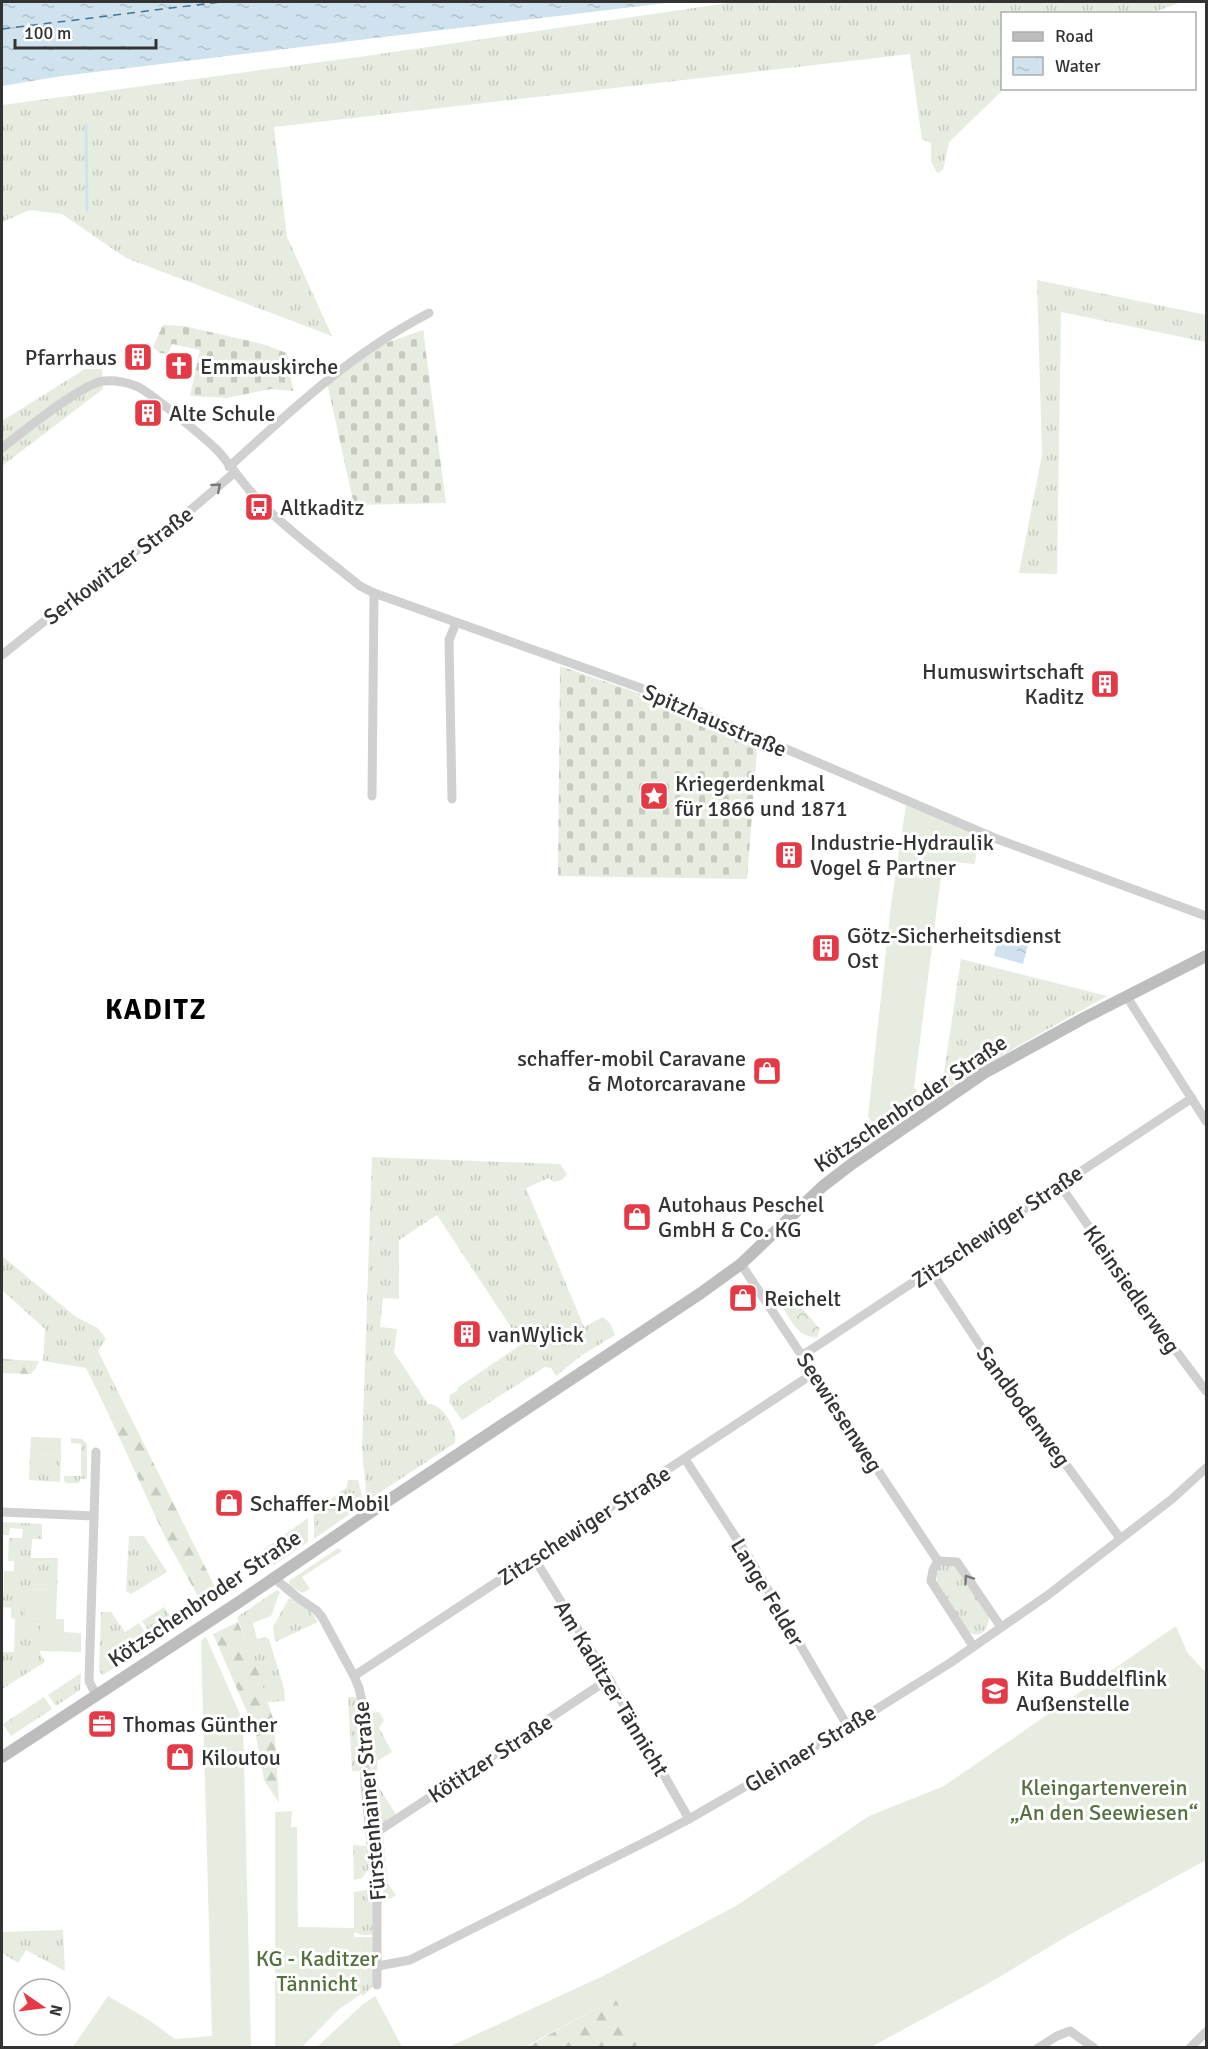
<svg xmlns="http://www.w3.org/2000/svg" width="1208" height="2049" font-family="Signika,sans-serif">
	<defs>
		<pattern id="grass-tufts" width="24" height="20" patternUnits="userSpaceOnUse" patternTransform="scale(1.5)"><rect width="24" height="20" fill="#e6ecdf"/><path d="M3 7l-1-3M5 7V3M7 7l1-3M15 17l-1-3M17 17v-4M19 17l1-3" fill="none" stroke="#c6cbc0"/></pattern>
		<pattern id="forest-firs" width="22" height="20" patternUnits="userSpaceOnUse" patternTransform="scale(1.5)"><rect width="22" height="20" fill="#e6ecdf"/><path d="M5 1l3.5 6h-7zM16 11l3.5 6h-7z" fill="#c6cbc0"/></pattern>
		<pattern id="cemetery-stones" width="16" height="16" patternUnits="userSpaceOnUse" patternTransform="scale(1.5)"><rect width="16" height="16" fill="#e6ecdf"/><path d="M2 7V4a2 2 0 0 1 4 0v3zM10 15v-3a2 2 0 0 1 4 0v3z" fill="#c6cbc0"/></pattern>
		<pattern id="park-crowns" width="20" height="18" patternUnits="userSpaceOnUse" patternTransform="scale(1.5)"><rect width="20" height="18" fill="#e6ecdf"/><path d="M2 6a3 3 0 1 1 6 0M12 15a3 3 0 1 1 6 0" fill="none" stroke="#c6cbc0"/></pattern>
		<pattern id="water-ripples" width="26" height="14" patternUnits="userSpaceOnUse" patternTransform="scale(1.5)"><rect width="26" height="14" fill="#cfe2ee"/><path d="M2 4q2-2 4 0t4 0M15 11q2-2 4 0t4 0" fill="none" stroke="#b2c2cd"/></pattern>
	</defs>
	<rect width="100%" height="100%" fill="#fff"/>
	<g fill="url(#grass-tufts)">
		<polygon points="735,2 1181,2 1152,13 1002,14 1004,89 949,142 943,170 937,173 931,161 931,142 922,140 910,54 274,127 287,237 332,336 126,258 62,214 30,210 2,222 2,105 359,57"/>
		<polygon points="1037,280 1206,315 1206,342 1061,312 1057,574 1019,573 1042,455"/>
		<polygon points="85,369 102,369 103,389 2,466 2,421"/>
		<polygon points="961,959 1107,996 1018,1046 941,1093"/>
		<path d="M372,1157L560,1164L567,1174L562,1180L554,1182L549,1178L526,1188L584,1327L603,1317L610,1323L615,1335L582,1355L556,1376L551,1368L545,1367L462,1420L449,1402L450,1395L458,1390L457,1388L522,1344L437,1215L399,1240V1299L383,1298L380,1327L397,1329L394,1352L428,1404C442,1402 458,1430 455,1443L367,1501L362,1450Z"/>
		<polygon points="2,1256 76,1317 98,1328 106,1339 98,1351 127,1410 118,1413 108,1413 86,1368 43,1361 45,1329 2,1290"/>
		<polygon points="71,1438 82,1439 87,1444 87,1479 80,1479 79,1483 66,1483 64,1481 64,1476 81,1476 81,1444 71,1443"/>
		<polygon points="30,1454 61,1455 60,1482 29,1480"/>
		<polygon points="348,1480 358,1480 364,1504 314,1539 314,1511 347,1487"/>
		<polygon points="308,1518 308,1542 274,1565 263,1550"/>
		<polygon points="2,1522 42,1524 42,1539 32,1539 31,1558 58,1558 57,1590 26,1589 25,1618 40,1619 40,1653 45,1662 2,1689 2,1652 14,1652 15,1619 11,1618 11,1608 3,1607 4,1571 14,1571 14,1561 8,1561 9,1538 22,1538 23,1529 10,1528 9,1535 2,1535"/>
		<polygon points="129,1536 144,1536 167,1572 131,1594 126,1591"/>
		<polygon points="338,1548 342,1551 302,1577 310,1589 302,1593 289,1585 289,1581"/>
		<path d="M941,1564L952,1565L960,1569L989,1617C988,1630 982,1639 968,1632L937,1585L936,1572Z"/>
		<polygon points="277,1590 280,1592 271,1616 253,1623 257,1639 265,1637 269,1639 284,1688 285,1701 268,1702 237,1617"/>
		<polygon points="289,1598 310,1611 318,1622 275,1642 273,1627"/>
		<polygon points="164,1607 176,1626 155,1641 142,1621"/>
		<polygon points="101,1612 111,1612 125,1632 139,1623 152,1643 103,1675 99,1672"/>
		<polygon points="81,1673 80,1690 56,1706 48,1695"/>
		<polygon points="44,1697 52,1709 11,1736 3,1724"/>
		<polygon points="348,1697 356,1697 359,1712 360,1771 352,1771"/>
		<polygon points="379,1712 384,1720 379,1728 392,1752 377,1761 378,1786 397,1816 385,1824 382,1822 369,1783 368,1747 374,1746 374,1734 368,1734 367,1718 369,1714"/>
		<polygon points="383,1834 388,1884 396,1895 385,1902 376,1838"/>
		<polygon points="353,1845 368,1846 370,1867 362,1878 354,1880"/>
		<polygon points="367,1890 374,1894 374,1935 362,1935 354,1932 354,1892"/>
		<polygon points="63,1930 65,1971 26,1950 18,1963 2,1953 2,1932"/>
		<polygon points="360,1937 373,1937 373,1986 363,1996 361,1994"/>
	</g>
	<g fill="url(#forest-firs)">
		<polygon points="2,1359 39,1361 36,1368 31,1374 2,1373"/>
		<polygon points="127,1410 215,1587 199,1598 166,1539 108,1413 118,1413"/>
		<polygon points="238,1622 257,1668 274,1722 279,1803 264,1780 255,1730 213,1634"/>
		<polygon points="615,1998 643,2047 525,2048"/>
	</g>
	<g fill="url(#cemetery-stones)">
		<polygon points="163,325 184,326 262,344 287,353 293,391 271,389 227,398 190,396 200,350 172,344 168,354 160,353 153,347"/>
		<polygon points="423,330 446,503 354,505 327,382 386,343"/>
		<polygon points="560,666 653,698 754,742 757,750 747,879 558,876"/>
	</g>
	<path fill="url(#park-crowns)" d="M794,1299L820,1329L817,1338C796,1335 794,1324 783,1308L786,1301Z"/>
	<g fill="#e6ecdf">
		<polygon points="906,805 970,831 977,846 975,864 943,861 914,1087 925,1103 878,1135 868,1116 891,905"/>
		<polygon points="31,1437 61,1438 61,1455 30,1454"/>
		<polygon points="25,1589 57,1590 56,1619 64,1619 64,1632 81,1633 81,1652 40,1651 40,1619 25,1618"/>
		<polygon points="1176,1626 1187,1652 1206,1673 1206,1860 1069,1935 991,1982 871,2047 643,2047 615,1998 525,2047 449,2047 603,1976 736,1906 869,1816 944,1786"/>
		<polygon points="206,1637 243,1721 251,2047 73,2047 108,1996 149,2020 175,2039 212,2036 201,1641"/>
		<polygon points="292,1811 291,1827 297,1827 298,1927 354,1928 354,1937 360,1937 361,1994 338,2010 302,2047 275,2047 275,1812"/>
		<polygon points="375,1996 402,2047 317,2047 362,2005"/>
	</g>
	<g fill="url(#water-ripples)">
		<polygon points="2,2 674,2 62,76 2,86"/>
		<polygon points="1000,933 1029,941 1023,964 994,956"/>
	</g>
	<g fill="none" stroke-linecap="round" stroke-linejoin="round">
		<polyline stroke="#cfe2ee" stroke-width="3" points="86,125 87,210"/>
		<polyline stroke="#3f7597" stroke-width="1.5" stroke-dasharray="8 6" stroke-linecap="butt" points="2,29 220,2"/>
		<g stroke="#d0d0d0" stroke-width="9">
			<path d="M2,448C20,434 84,382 104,381C114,380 126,382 136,386C148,390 207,440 218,451C234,469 247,490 265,507C294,535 328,560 360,586L374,593L655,693L997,839L1206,916"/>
			<path d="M229,467C292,409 352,353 429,313"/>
			<polyline points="2,655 71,600 193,508 234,473"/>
			<polyline points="372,796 374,593"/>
			<polyline points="452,799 449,640 456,623"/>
			<polyline points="1127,997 1206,1121"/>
			<polyline points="1060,1185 1159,1328 1206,1391"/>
			<polyline points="741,1264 938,1561"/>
			<polyline points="931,1271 997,1371 1120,1538"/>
			<polyline points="803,1355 1192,1098"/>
			<polyline points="685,1459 753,1564 848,1727"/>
			<polyline points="2,1512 94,1516"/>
			<polyline points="534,1558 609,1679 689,1819"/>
			<polyline points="273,1577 298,1598 316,1610 322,1617 354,1676 359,1688 364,1711 365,1785 377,1900 377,1985"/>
			<polyline points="973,1646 931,1581 933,1570 938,1561 957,1562 1001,1627"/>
			<polyline points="354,1676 814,1373"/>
			<polyline points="96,1695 89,1681 96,1452"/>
			<polyline points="371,1836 609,1679"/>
			<polyline points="378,1966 410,1960 653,1838 689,1819 848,1727 950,1663 1048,1595 1172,1499 1206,1468"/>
			<polyline points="1038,2048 1057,2036 1070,2031 1094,2048"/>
			<polyline points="1190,2048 1206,2032"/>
		</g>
		<polyline stroke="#bdbdbd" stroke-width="12" points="2,1757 239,1602 371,1512 701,1293 741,1264 823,1186 853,1163 984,1073 1084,1018 1206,956"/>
	</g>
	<defs><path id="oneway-chevron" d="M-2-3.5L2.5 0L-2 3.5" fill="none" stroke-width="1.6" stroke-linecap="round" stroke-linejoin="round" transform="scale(1.5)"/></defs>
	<g stroke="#7a7a7a">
		<use href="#oneway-chevron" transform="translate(217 487) rotate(-41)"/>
		<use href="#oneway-chevron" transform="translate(968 1579) rotate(-124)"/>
	</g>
	<defs>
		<g id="building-square" transform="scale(1.5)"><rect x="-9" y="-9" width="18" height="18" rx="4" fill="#e63946" stroke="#fff"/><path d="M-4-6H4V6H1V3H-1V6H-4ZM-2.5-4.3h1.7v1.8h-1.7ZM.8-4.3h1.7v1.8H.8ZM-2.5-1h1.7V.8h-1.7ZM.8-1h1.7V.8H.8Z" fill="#fff"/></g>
		<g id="church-square" transform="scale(1.5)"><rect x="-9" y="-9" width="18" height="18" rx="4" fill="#e63946" stroke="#fff"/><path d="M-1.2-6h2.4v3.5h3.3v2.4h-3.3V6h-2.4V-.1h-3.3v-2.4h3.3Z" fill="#fff"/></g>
		<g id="bus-square" transform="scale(1.5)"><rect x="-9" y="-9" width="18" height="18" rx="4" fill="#e63946" stroke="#fff"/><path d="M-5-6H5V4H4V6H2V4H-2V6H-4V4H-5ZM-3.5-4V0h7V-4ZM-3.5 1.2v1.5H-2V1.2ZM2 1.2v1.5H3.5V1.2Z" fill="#fff"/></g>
		<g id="sight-square" transform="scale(1.5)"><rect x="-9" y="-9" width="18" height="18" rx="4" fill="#e63946" stroke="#fff"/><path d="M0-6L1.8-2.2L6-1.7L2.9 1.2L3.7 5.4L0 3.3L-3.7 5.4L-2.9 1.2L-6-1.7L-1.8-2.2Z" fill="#fff"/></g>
		<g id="shop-square" transform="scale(1.5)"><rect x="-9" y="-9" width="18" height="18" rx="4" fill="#e63946" stroke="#fff"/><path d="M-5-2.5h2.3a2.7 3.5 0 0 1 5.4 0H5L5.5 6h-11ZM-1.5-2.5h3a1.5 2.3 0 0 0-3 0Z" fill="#fff"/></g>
		<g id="school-square" transform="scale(1.5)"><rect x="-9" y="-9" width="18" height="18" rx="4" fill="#e63946" stroke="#fff"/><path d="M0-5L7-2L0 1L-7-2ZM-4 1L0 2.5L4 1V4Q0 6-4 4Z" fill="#fff"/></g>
		<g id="office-square" transform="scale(1.5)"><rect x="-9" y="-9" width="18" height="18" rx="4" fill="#e63946" stroke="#fff"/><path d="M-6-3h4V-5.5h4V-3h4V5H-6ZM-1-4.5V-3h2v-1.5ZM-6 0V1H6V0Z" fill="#fff"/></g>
	</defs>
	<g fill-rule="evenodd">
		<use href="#building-square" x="138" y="357"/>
		<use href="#church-square" x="179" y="366"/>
		<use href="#building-square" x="148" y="413"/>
		<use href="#bus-square" x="259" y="507"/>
		<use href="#building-square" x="1105" y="684"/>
		<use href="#sight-square" x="654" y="796"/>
		<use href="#building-square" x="789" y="855"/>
		<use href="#building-square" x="826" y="948"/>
		<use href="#shop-square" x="767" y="1071"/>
		<use href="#shop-square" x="637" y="1217"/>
		<use href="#shop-square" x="743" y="1298"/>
		<use href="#building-square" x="467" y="1334"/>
		<use href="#shop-square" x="229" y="1503"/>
		<use href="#school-square" x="995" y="1691"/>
		<use href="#office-square" x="102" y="1724"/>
		<use href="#shop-square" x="180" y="1757"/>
	</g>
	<g text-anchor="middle" stroke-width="6" stroke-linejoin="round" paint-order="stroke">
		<g font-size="22" fill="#333" stroke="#fff" text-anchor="start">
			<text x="117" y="365" text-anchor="end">Pfarrhaus</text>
			<text x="200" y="374">Emmauskirche</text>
			<text x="169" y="421">Alte Schule</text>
			<text x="280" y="515">Altkaditz</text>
			<text x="1084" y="679" text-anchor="end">Humuswirtschaft<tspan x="1084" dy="25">Kaditz</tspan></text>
			<text x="675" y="791">Kriegerdenkmal<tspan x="675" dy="25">für 1866 und 1871</tspan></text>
			<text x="810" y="850">Industrie-Hydraulik<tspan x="810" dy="25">Vogel &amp; Partner</tspan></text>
			<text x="847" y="943">Götz-Sicherheitsdienst<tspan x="847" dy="25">Ost</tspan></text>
			<text x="746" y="1066" text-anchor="end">schaffer-mobil Caravane<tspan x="746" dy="25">&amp; Motorcaravane</tspan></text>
			<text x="658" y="1212">Autohaus Peschel<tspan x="658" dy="25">GmbH &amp; Co. KG</tspan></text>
			<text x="764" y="1306">Reichelt</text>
			<text x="488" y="1342">vanWylick</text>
			<text x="250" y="1511">Schaffer-Mobil</text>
			<text x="1016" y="1686">Kita Buddelflink<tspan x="1016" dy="25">Außenstelle</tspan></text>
			<text x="123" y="1732">Thomas Günther</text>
			<text x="201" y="1765">Kiloutou</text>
		</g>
		<g font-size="22" fill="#333" stroke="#fff">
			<text transform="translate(118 565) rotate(-37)" y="8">Serkowitzer Straße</text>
			<text transform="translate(715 720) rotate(23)" y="8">Spitzhausstraße</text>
			<text transform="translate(910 1103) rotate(-34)" y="8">Kötzschenbroder Straße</text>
			<text transform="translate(997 1226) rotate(-34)" y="8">Zitzschewiger Straße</text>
			<text transform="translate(1132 1289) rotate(55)" y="8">Kleinsiedlerweg</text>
			<text transform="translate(1024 1406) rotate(54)" y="8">Sandbodenweg</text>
			<text transform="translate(840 1412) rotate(57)" y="8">Seewiesenweg</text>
			<text transform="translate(584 1525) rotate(-33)" y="8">Zitzschewiger Straße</text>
			<text transform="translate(768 1592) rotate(59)" y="8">Lange Felder</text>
			<text transform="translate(204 1598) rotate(-34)" y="8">Kötzschenbroder Straße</text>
			<text transform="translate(612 1688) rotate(59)" y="8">Am Kaditzer Tännicht</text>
			<text transform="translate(810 1748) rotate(-31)" y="8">Gleinaer Straße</text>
			<text transform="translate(490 1758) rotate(-33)" y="8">Kötitzer Straße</text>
			<text transform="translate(369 1801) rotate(-95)" y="8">Fürstenhainer Straße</text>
		</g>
		<g font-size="22" fill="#56703f" stroke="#fff">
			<text x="1104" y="1795">Kleingartenverein<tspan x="1104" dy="25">„An den Seewiesen“</tspan></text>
			<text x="317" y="1966">KG - Kaditzer<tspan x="317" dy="25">Tännicht</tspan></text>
		</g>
		<g font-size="28" font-weight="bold" letter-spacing="1.5" fill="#000" stroke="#fff">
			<text x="156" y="1019">KADITZ</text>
		</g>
	</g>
	<rect width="1208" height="2049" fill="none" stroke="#333333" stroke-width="6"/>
	<rect x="1001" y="12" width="195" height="78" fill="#ffffff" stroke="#adadad" stroke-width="1.5"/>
	<rect x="1013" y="32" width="30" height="9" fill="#bdbdbd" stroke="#adadad" stroke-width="1.5"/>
	<text x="1055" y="42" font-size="18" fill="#333333">Road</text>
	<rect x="1013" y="57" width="30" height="18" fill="url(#water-ripples)" stroke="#adadad" stroke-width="1.5"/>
	<text x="1055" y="72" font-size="18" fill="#333333">Water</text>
	<g transform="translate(42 2007) rotate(104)"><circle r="28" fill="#ffffff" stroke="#adadad" stroke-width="1.5"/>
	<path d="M0-4.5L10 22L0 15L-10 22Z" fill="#e63946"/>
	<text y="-9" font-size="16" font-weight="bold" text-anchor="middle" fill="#333333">N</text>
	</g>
	<path d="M15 39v9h141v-9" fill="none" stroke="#333333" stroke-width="3"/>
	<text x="24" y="39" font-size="18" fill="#333333" stroke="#ffffff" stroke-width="4.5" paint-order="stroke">100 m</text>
</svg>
